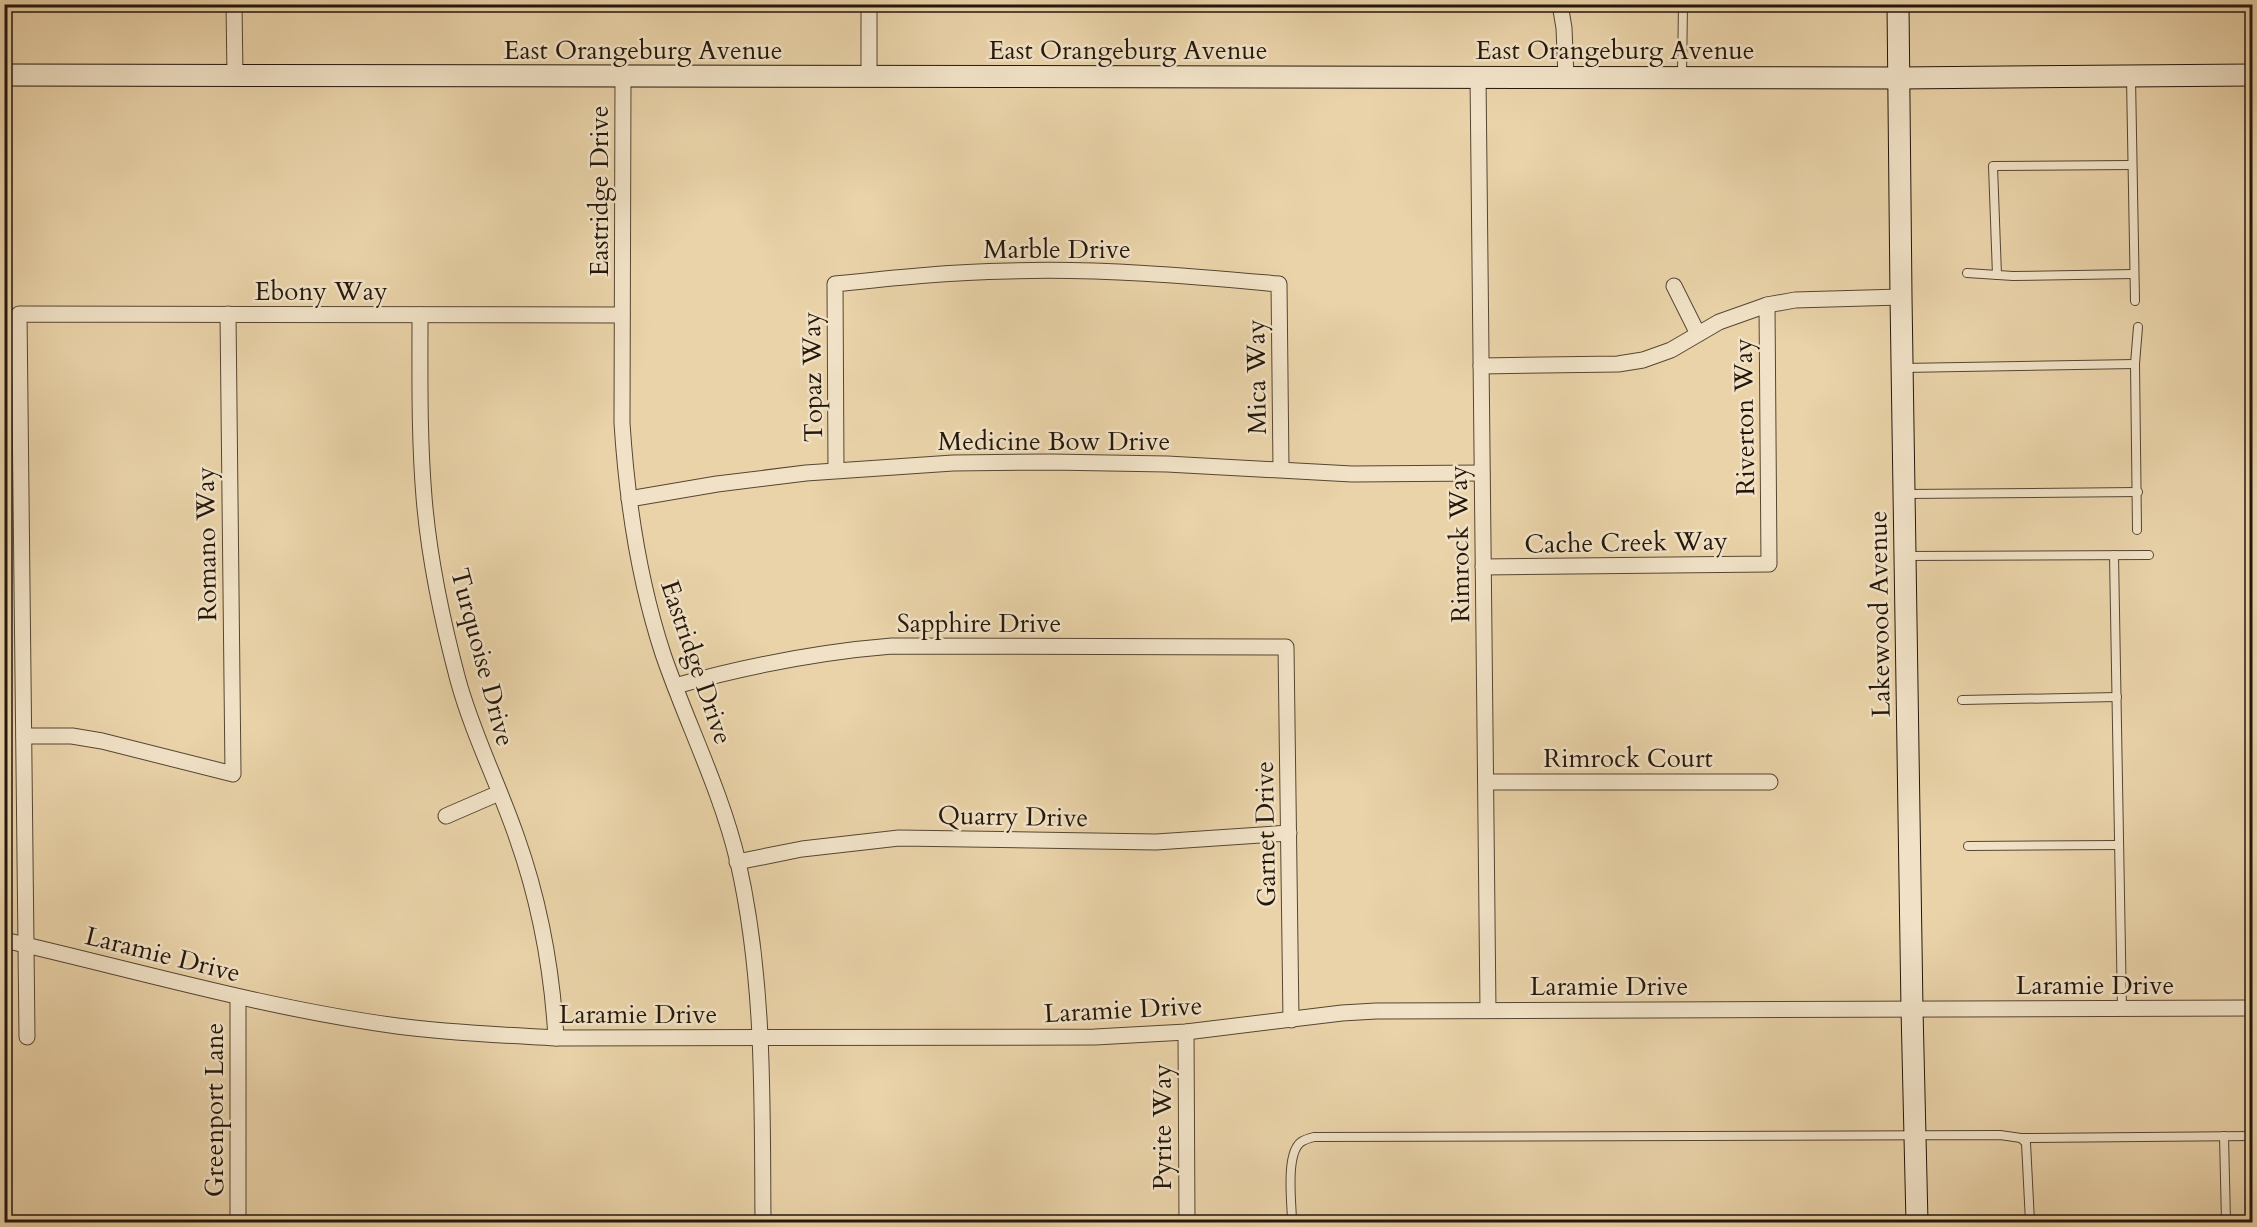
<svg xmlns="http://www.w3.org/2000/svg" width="2257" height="1227" font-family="Cardo,serif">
	<rect width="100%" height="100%" fill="#ead3a9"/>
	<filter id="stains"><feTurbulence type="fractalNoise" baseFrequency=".00333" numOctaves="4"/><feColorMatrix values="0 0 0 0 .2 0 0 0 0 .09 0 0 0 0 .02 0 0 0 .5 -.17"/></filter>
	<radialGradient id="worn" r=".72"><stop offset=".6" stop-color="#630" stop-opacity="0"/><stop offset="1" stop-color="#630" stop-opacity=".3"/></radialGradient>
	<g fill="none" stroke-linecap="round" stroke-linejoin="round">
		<g stroke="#564632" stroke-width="10">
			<g id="lane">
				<polyline points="1682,75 1683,4"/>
				<polyline points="2131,78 2135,301"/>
				<polyline points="1967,273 2013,276 2134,274"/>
				<polyline points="1997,275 1993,166 2132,165"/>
				<polyline points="1903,368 2135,364"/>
				<polyline points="1905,494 2138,492"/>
				<polyline points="2137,530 2135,364 2138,327"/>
				<polyline points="2114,555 2122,1009"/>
				<polyline points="1907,556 2149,555"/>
				<polyline points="1962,700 2117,697"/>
				<polyline points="1968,846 2119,845"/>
				<polyline points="2224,1136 2226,1222"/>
				<polyline points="2021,1138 2252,1136"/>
				<path d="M1292,1222C1292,1204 1285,1154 1301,1142C1304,1140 1310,1138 1314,1137L2000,1135L2021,1138L2026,1143L2030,1222"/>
			</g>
		</g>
		<g stroke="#564632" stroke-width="17">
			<g id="street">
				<polyline points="234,4 235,76"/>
				<polyline points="869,4 869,77"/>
				<polyline points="1560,4 1564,28 1566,77"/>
				<polyline points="1478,76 1488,1010"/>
				<path d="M623,77L622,423C627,501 638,578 663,654C687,724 721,790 738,862C765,981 762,1101 763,1222"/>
				<polyline points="1674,286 1698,334"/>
				<path d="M420,315C420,376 419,436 424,497C429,559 442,620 458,680C473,735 499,785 517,838C540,903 552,969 556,1038"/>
				<polyline points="1481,366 1618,364 1643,360 1671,350 1719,322 1767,305 1795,300 1901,297"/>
				<path d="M836,470L835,284C892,278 950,272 1009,271C1099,268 1189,276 1279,284L1281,469"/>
				<polyline points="629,499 717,484 806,473 953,463 1050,462 1167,464 1352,474 1482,473"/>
				<polyline points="1483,567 1769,564 1767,305"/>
				<path d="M675,686C747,666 817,652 892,646L1286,647L1291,1020"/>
				<polyline points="24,736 72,736 102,741 233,774 228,314"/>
				<polyline points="1486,782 1770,782"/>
				<polyline points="446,816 499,793"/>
				<polyline points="737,862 802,849 899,838 1156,842 1289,833"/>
				<path d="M4,940C135,970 264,1008 397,1026C450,1033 503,1035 556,1038L1095,1037L1186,1032L1342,1013L1376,1011L2252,1008"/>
				<polyline points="1186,1032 1187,1222"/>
				<polyline points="27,1037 19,314 622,315"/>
				<polyline points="238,1222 238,997"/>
			</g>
		</g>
		<g stroke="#24170a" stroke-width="23">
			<g id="secondary">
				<polyline points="1898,4 1901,297 1912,1009 1917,1222"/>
				<polyline points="4,75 1899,78 2252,75"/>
			</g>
		</g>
		<use href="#lane" stroke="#f1e2c7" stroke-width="8"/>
		<use href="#street" stroke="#f1e2c7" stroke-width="15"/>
		<use href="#secondary" stroke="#f1e2c7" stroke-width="21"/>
	</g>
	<g text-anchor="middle" stroke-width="5" stroke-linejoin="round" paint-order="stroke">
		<g font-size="26" fill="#24170a" stroke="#f1e2c7">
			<text x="643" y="59">East Orangeburg Avenue</text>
			<text x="1128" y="59">East Orangeburg Avenue</text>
			<text x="1615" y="59">East Orangeburg Avenue</text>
			<text transform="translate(599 191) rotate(-90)" y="9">Eastridge Drive</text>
			<text x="1057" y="258">Marble Drive</text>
			<text x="321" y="300">Ebony Way</text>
			<text transform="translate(812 377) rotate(-91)" y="9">Topaz Way</text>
			<text transform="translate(1256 377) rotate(-91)" y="9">Mica Way</text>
			<text transform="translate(1744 417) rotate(-91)" y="9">Riverton Way</text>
			<text x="1054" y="450">Medicine Bow Drive</text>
			<text transform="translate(1626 542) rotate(-1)" y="9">Cache Creek Way</text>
			<text transform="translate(206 544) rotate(-91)" y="9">Romano Way</text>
			<text transform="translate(1459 544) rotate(-91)" y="9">Rimrock Way</text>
			<text transform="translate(1879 614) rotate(-91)" y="9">Lakewood Avenue</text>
			<text x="979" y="632">Sapphire Drive</text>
			<text transform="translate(483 657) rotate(75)" y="9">Turquoise Drive</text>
			<text transform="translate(697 662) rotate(71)" y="9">Eastridge Drive</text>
			<text x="1628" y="767">Rimrock Court</text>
			<text transform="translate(1013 816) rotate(1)" y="9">Quarry Drive</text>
			<text transform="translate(1265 834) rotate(-91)" y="9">Garnet Drive</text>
			<text transform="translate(163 954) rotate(14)" y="9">Laramie Drive</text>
			<text x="2095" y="994">Laramie Drive</text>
			<text x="1609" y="995">Laramie Drive</text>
			<text transform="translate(1123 1009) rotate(-3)" y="9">Laramie Drive</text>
			<text x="638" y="1023">Laramie Drive</text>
			<text transform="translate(214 1110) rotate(-90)" y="9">Greenport Lane</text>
			<text transform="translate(1162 1127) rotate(-90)" y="9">Pyrite Way</text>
		</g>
	</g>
	<rect width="2257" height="1227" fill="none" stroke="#ead3a9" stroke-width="24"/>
	<rect x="6" y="6" width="2245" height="1215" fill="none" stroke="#24170a" stroke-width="3"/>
	<rect x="12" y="12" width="2233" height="1203" fill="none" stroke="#24170a" stroke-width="1.5"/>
	<rect width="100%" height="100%" filter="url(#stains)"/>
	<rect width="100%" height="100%" fill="url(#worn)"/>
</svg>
